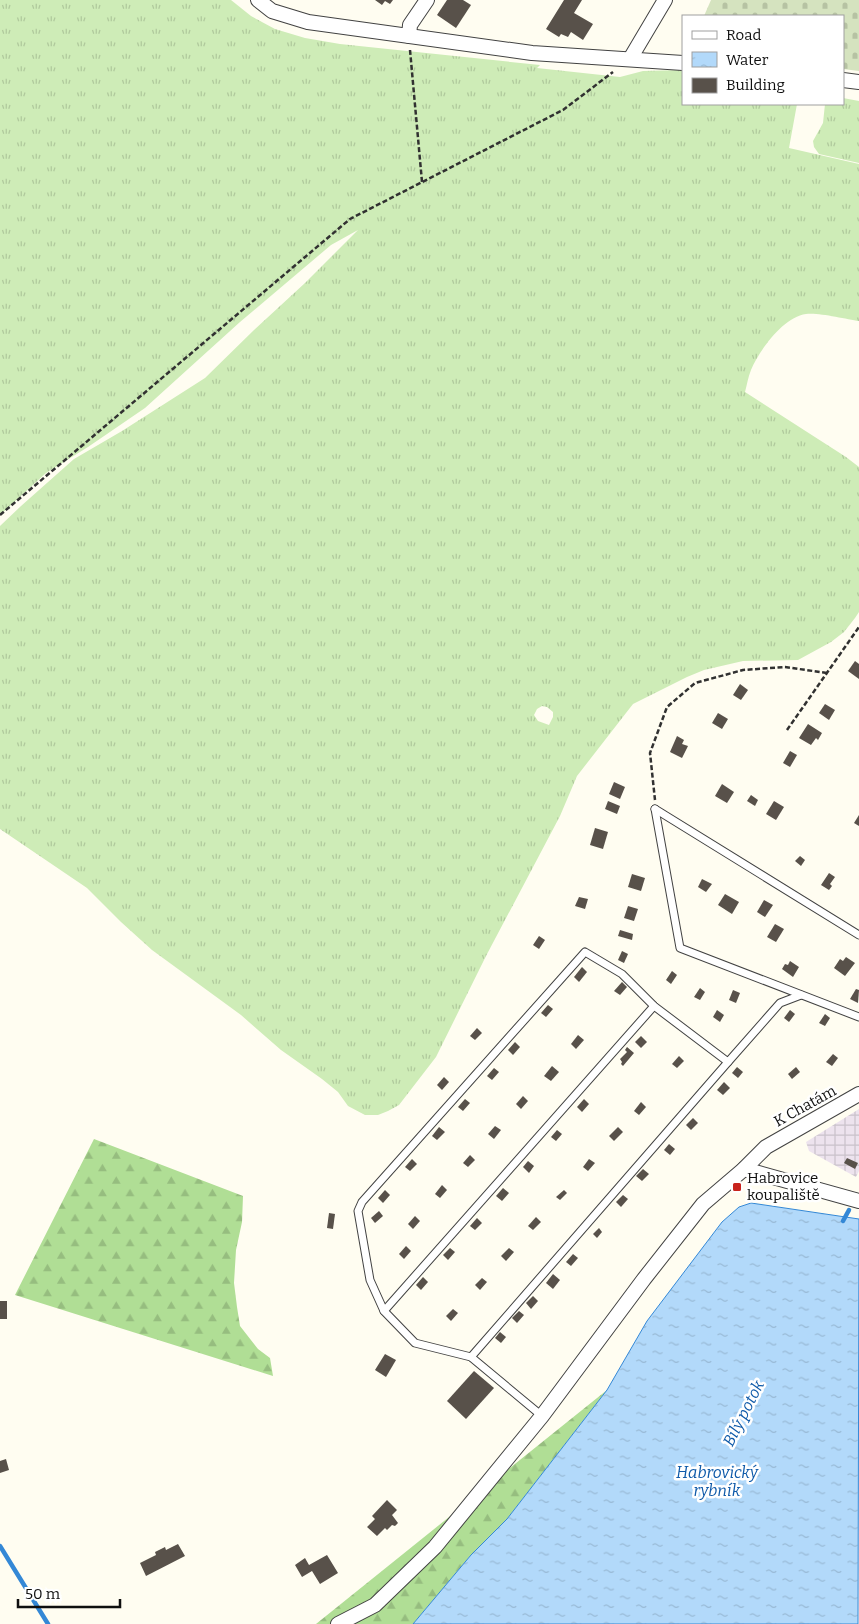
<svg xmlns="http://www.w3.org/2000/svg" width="859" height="1624" font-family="Bitter,serif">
	<defs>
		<pattern id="industrial-grid" width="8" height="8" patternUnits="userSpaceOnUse" patternTransform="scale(1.25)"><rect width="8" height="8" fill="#ede3ee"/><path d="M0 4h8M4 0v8" fill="none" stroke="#cac2cb"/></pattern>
		<pattern id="grass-tufts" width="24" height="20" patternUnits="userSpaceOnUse" patternTransform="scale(1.25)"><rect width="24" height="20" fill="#ceecb7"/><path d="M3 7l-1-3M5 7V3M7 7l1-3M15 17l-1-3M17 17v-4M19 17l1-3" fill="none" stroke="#b0c99c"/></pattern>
		<pattern id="forest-firs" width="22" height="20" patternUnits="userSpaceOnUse" patternTransform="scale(1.25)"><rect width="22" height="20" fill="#b0de95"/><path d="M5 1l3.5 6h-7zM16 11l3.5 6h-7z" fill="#96bd7f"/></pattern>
		<pattern id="cemetery-stones" width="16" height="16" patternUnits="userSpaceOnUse" patternTransform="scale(1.25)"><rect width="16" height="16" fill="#d5e3bf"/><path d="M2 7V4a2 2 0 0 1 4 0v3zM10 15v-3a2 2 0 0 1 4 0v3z" fill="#b6c2a3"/></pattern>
		<pattern id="water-ripples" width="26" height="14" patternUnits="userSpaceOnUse" patternTransform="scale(1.25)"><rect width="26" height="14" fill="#b2d9fa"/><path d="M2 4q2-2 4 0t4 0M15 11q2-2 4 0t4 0" fill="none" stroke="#98b9d5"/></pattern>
	</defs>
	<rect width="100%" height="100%" fill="#fffdf1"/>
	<polygon fill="url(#industrial-grid)" points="859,1109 859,1171 856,1177 809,1151 806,1142"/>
	<g fill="url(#grass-tufts)" fill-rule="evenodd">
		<path d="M0,0H231L251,16L275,29L305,38L340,44L540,65L537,68L620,77L643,71L683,70V104H797L789,148L859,164V321C846,319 817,312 806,314C783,317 759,351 751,370C748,377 747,385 745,392L846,457L859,467V612L855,618L844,632L831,642L798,660L743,661L704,670L687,677L633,704L577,776L560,816L486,956L436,1057L399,1105L388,1111L378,1115H365L348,1106L338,1092L322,1079L281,1050L241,1015L152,950L121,922L87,888L0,829V526L21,506L74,459L122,431L205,378L254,330L305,283L358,230L331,245L240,322L145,408L88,447L46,473L0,515ZM542,706L547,707L553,712V717L549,725L538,721L534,715L537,709Z"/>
		<polygon points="843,98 859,101 859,163 819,154 814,147 813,141 823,123 825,104 843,104"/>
	</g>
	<g fill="url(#forest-firs)">
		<polygon points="94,1139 243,1196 242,1222 236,1250 234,1283 237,1307 240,1326 258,1349 270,1358 273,1376 15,1295"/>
		<polygon points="607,1390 507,1519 471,1555 413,1624 316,1624"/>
	</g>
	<polygon fill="url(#cemetery-stones)" points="711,0 859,0 859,71 843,69 843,16 704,16"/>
	<polygon fill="url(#water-ripples)" stroke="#3488d6" points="751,1203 859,1219 858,1624 413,1624 471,1555 507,1519 607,1390 647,1321 722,1222 739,1207"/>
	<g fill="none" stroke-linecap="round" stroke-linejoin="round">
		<g stroke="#3488d6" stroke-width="4.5">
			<polyline points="843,1221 849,1210"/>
			<polyline points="0,1546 48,1624"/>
		</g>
	</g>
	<g fill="#58514a">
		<polygon points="375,0 393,0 390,4 385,1 382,5"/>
		<polygon points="447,0 463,0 471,5 456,28 437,15"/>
		<polygon points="564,0 582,0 574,13 593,24 583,40 571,32 568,37 561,34 559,37 546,29"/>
		<polygon points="855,661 859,664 859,679 848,671"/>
		<polygon points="740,684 748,690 741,700 733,695"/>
		<polygon points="825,704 835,710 829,720 819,713"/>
		<polygon points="718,713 728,719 722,729 712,723"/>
		<polygon points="808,724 822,733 818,740 816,738 811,745 799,738"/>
		<polygon points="677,736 684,740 682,744 688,746 682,758 670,752"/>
		<polygon points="790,751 797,755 790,767 783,763"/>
		<polygon points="614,782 625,787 620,799 609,794"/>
		<polygon points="722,784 734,792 727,803 715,796"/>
		<polygon points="751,795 758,800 755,806 747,801"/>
		<polygon points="608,801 620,806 617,814 605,809"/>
		<polygon points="774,801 784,807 776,820 766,814"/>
		<polygon points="859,815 859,826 854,823"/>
		<polygon points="595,828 608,832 603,849 590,845"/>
		<polygon points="800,856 805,860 801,866 795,861"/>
		<polygon points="829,873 835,877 830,884 832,886 829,890 821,885"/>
		<polygon points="632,874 645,878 641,891 628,887"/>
		<polygon points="702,879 712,884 706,892 698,887"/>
		<polygon points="725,894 739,902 732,914 718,905"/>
		<polygon points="579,897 588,899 585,909 575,906"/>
		<polygon points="764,900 773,905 765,917 757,912"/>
		<polygon points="628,906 638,909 634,921 624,918"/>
		<polygon points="775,924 784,929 776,942 767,937"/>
		<polygon points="620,930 633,934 632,940 618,936"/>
		<polygon points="539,936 545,940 539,949 533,945"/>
		<polygon points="622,951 628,954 624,963 618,960"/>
		<polygon points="846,957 855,963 845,976 834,968 840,959 843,961"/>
		<polygon points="790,961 799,967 793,977 782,969 785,964 788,965"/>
		<polygon points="582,967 587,972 579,982 574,977"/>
		<polygon points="672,971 677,975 671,984 666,980"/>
		<polygon points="622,982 627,987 620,995 614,991"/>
		<polygon points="700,988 705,992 700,1000 694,997"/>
		<polygon points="856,989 859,990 858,1003 850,999"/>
		<polygon points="733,990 740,993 736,1003 729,1000"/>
		<polygon points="548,1005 553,1009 546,1017 541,1013"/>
		<polygon points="717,1010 724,1015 720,1022 713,1017"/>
		<polygon points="790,1010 795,1014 789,1022 784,1018"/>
		<polygon points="825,1014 830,1018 825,1026 819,1023"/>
		<polygon points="477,1028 482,1033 475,1040 470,1036"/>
		<polygon points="578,1035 584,1040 576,1049 571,1044"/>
		<polygon points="641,1036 647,1042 641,1048 635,1042"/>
		<polygon points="515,1042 520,1047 513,1055 508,1050"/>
		<polygon points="627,1047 634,1053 623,1066 621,1064 622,1062 620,1059 627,1052 625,1050"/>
		<polygon points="833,1054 838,1058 832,1066 826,1062"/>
		<polygon points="679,1056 684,1061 677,1068 672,1064"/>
		<polygon points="552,1066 559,1072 551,1081 544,1076"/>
		<polygon points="737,1067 743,1072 738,1078 732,1073"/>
		<polygon points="796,1067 800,1072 792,1079 788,1074"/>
		<polygon points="494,1068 499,1072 492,1080 487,1076"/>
		<polygon points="444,1077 449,1082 442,1090 437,1085"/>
		<polygon points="724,1082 730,1088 723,1095 717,1090"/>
		<polygon points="523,1096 528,1101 521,1109 516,1104"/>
		<polygon points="465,1099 470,1103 463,1111 458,1107"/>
		<polygon points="584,1099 589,1104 582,1112 577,1107"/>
		<polygon points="641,1102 646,1107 639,1115 634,1111"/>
		<polygon points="693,1118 698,1123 691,1130 686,1125"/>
		<polygon points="495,1126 501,1130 494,1139 488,1134"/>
		<polygon points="439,1127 445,1132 437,1140 432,1136"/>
		<polygon points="618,1127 623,1132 614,1141 609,1136"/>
		<polygon points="557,1130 562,1134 556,1141 551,1137"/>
		<polygon points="669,1144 675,1149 670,1155 664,1150"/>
		<polygon points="470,1155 475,1160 468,1167 463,1163"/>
		<polygon points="847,1158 858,1163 855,1169 844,1163"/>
		<polygon points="412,1159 417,1164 410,1171 405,1167"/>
		<polygon points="589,1159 595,1163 588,1171 583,1167"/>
		<polygon points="528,1161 534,1166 529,1173 523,1167"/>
		<polygon points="643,1169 649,1174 642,1181 636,1176"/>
		<polygon points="442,1185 447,1190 440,1198 435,1194"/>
		<polygon points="503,1188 509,1193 502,1201 496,1196"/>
		<polygon points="385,1190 390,1195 383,1203 378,1198"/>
		<polygon points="564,1190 567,1193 560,1200 556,1197"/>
		<polygon points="623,1195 628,1199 621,1207 616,1202"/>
		<polygon points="379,1211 383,1216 375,1223 371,1218"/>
		<polygon points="329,1213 335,1214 333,1229 327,1228"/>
		<polygon points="415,1216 420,1221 413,1229 408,1224"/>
		<polygon points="536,1217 541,1222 533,1230 528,1226"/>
		<polygon points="477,1218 482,1223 475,1230 470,1226"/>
		<polygon points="599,1228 602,1232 597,1238 593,1234"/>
		<polygon points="406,1246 411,1251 404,1259 399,1254"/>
		<polygon points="450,1248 455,1252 448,1260 443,1255"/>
		<polygon points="509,1248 514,1252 506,1261 501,1256"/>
		<polygon points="573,1254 578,1258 571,1266 566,1262"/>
		<polygon points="553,1274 560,1280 553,1289 546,1283"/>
		<polygon points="423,1277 428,1282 421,1290 416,1285"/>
		<polygon points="482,1278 487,1282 480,1290 475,1285"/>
		<polygon points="533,1296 538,1301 531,1309 526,1303"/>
		<rect x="0" y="1301" width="7" height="18"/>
		<polygon points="453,1309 458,1313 451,1321 446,1316"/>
		<polygon points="519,1311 524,1315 517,1323 512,1318"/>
		<polygon points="500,1332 506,1337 501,1343 495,1338"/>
		<polygon points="385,1354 396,1360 386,1377 375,1370"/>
		<polygon points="474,1371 494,1388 466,1419 447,1401"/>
		<polygon points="6,1459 9,1470 0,1473 0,1461"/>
		<polygon points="387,1500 397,1510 392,1515 398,1523 395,1526 392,1525 387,1530 385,1528 377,1536 367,1527 375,1519 372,1516"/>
		<polygon points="178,1544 185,1556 146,1576 140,1563 156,1555 155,1552 165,1547 166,1550"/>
		<polygon points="327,1555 338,1573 320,1584 312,1571 302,1577 295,1565 305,1558 309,1565"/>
	</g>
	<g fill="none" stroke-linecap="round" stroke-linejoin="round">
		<g stroke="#424242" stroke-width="9">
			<g id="lane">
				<polyline points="655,809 680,948 859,1017"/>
				<polyline points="655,809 859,935"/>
				<polyline points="384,1311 654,1006"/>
				<polyline points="471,1357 728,1062"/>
				<polyline points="542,1416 471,1357 415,1343 384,1311 370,1280 358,1211 362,1202 585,952 622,974 654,1006 728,1062 780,1003 801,995"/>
			</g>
		</g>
		<g stroke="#424242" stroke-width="16">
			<g id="street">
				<polyline points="258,0 272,11 308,22 532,53 683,63"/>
				<polyline points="409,36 410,25 427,0"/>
				<polyline points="630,59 665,0"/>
				<polyline points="843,80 859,82"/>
				<polyline points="744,1169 859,1201"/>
				<polyline points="338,1624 375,1605 435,1547 542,1416 644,1279 703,1204 744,1169 766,1147 859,1094"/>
			</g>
		</g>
		<g stroke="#313131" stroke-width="2.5" stroke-dasharray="5 2.5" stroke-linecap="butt">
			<polyline points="410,50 422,182"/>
			<polyline points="0,515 350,219 563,110 613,72"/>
			<polyline points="787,730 859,627"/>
			<polyline points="655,800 650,753 667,707 695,683 743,670 785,667 827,673"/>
		</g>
		<use href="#lane" stroke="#fff" stroke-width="7"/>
		<use href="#street" stroke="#fff" stroke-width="14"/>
	</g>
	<rect fill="#c8231d" stroke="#fff" stroke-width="2" x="732" y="1182" width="10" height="10" rx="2.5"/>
	<g text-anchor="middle" stroke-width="5" stroke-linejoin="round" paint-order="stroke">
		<g font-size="15" fill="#0f0f0f" stroke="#fff">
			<text transform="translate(805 1106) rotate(-29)" y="5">K Chatám</text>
		</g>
		<g font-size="15" fill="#0f0f0f" stroke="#fff" text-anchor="start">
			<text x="747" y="1183">Habrovice<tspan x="747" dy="17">koupaliště</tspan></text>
		</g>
		<g font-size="16" font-style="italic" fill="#0f5aa9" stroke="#fff">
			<text transform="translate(743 1413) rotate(-63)" y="6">Bílý potok</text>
			<text x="717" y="1478">Habrovický<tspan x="717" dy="18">rybník</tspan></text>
		</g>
	</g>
	<rect x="682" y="15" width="162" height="90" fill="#ffffff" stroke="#9f9f9f"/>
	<rect x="692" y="31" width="25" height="8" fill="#ffffff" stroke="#9f9f9f"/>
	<text x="726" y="40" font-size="15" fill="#0f0f0f">Road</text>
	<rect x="692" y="52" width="25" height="15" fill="url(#water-ripples)" stroke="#9f9f9f"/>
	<text x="726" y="65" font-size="15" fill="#0f0f0f">Water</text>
	<rect x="692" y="78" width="25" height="15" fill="#58514a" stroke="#9f9f9f"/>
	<text x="726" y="90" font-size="15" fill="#0f0f0f">Building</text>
	<path d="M18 1599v8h102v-8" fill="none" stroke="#0f0f0f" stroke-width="2.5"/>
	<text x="25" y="1599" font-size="15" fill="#0f0f0f" stroke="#ffffff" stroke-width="4" paint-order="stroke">50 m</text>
</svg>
